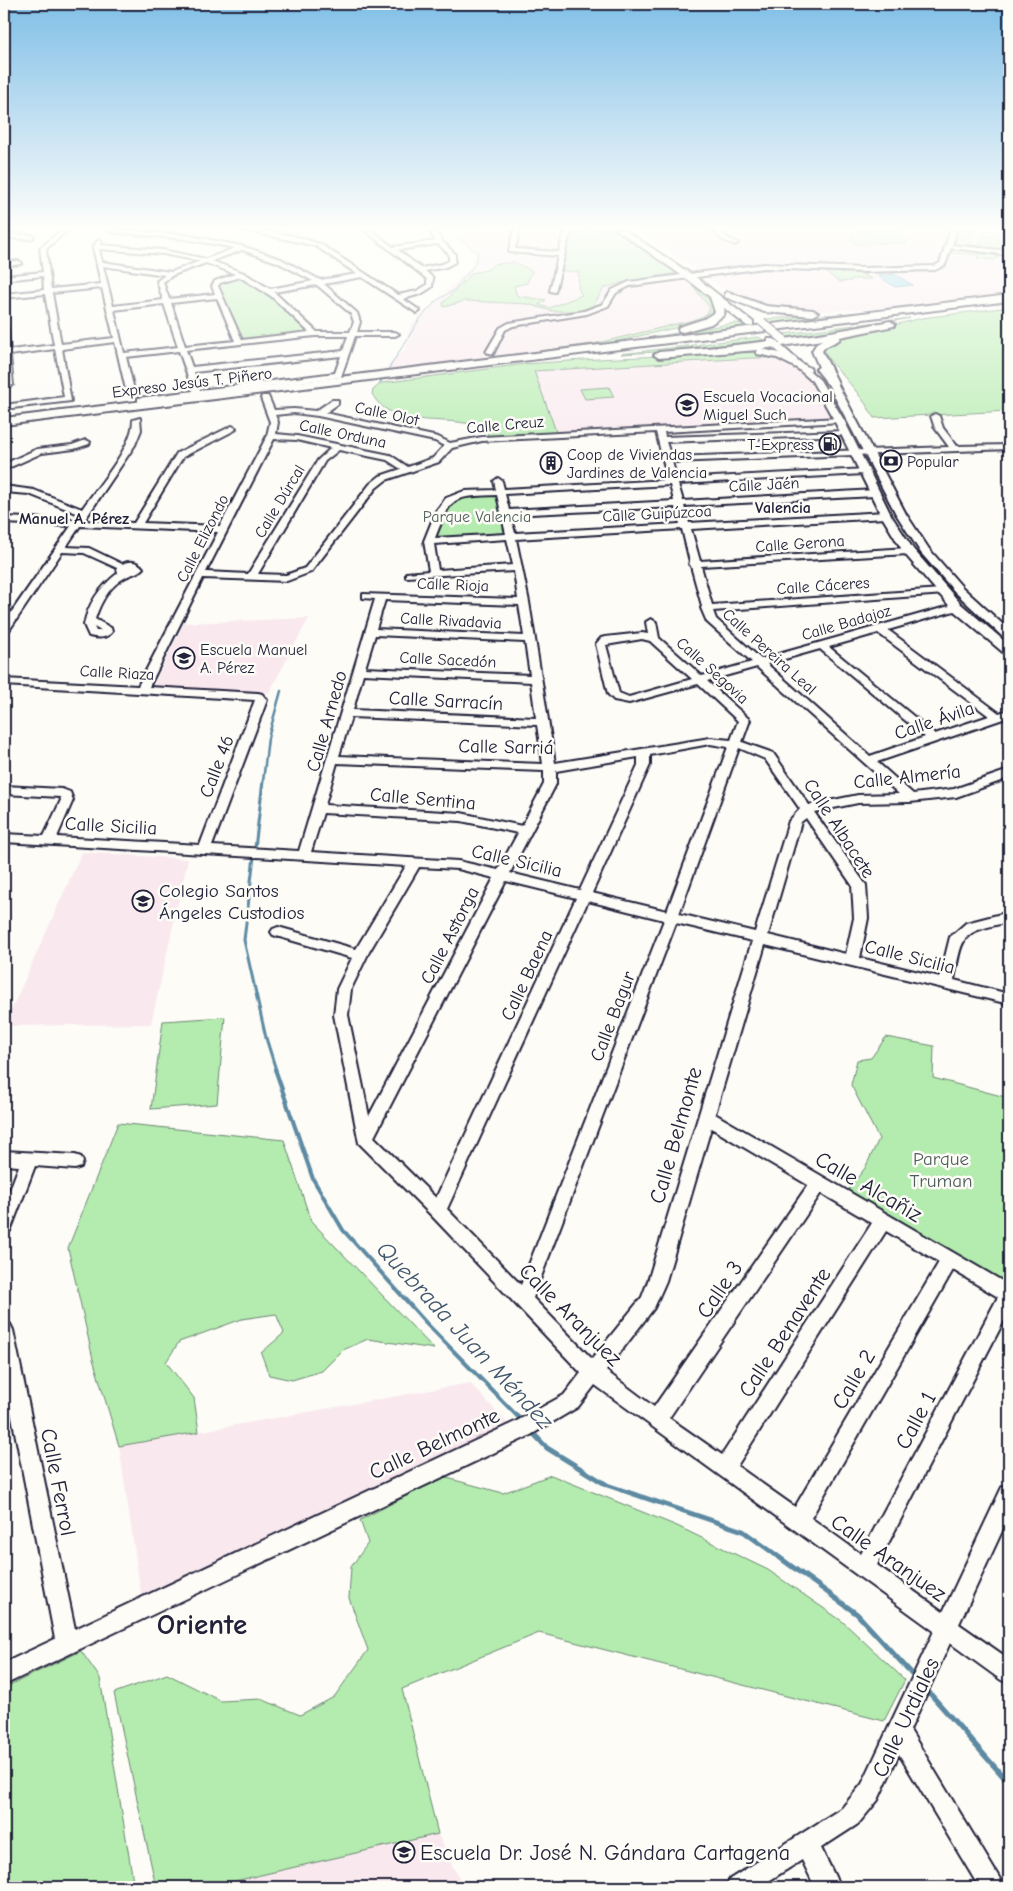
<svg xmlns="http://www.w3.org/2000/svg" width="1013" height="1891" font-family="'Comic Neue',sans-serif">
	<rect width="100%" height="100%" fill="#fdfcf7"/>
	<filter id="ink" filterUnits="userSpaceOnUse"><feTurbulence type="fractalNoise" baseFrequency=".02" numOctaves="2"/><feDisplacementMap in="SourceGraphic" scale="10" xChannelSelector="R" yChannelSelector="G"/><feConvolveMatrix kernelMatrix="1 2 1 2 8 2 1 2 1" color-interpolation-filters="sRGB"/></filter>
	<g filter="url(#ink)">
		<g fill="#f9e9ef">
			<polygon points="451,229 613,229 689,281 710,307 709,313 703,317 689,321 598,343 383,371 405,349 410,326 471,267 476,256 472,248 454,238"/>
			<polygon points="637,229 1009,229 1009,294 909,307 807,312 775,310 734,296"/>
			<polygon points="752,358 774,358 788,362 802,370 812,379 835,418 558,434 533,371"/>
			<polygon points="309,618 269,693 153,686 184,623"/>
			<polygon points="82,852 188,859 151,1024 4,1026"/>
			<polygon points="470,1383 509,1425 142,1600 119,1446"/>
			<polygon points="438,1834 454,1869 465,1887 209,1887"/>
		</g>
		<g fill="#b4ebae" stroke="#6b8674">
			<polygon points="571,229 613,229 677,273 620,283 604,288 593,306 579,311 552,311 527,304 465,301 444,307 443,303 472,273 487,270 494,264 514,262 532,271 527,283 514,286 517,296 546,300 539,305 549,308 582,295 578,288 579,272 563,271 561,268"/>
			<polygon points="882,229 902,229 901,231 907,243 855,244 849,239 854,236 850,233"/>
			<polygon points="964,229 973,229 970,244 979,246 982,236 984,235 1004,237 1002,247 1009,251 954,245 958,231"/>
			<polygon points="953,248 999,253 998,255 992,255 999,257 994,260 977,258 978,255 952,253"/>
			<polygon points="823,270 862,271 866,274 863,275 872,279 851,279 851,281 839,282"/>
			<polygon points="241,276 265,291 309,332 243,340 219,286 221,282"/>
			<path d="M689,281L715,306L718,311L711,317L697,323L600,345L382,373L598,343L689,321C698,318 707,317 710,308Z"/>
			<path d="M1009,307V411L874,418C867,404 856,391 846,379C837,368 827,361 823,347L838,339L922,318Z"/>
			<polygon points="881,311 773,325 766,319"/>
			<polygon points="910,318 793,341 784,334"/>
			<polygon points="735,323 743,324 748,328 613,344"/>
			<polygon points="759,337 768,344 731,348 621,354"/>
			<path d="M744,352L775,355L788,362L774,358H752L534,371L557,434L490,437C472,406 395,438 372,394L373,390L381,383L525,364L598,359Z"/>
			<polygon points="609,387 614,397 585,399 580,389"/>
			<polygon points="496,494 498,495 506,535 435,538 447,506 462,497"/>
			<polygon points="225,1017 217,1104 151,1109 163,1021"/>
			<polygon points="886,1037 934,1046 933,1078 1009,1098 1009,1289 845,1194 865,1168 879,1139 851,1085 857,1060 871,1058"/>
			<polygon points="118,1123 284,1140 311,1221 434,1349 368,1339 343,1350 322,1371 292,1380 269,1375 261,1353 284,1333 276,1314 242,1319 179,1342 166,1362 194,1398 199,1432 119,1446 93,1359 68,1248"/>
			<polygon points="551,1475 677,1526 768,1570 842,1621 905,1680 884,1721 539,1633 402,1689 438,1834 209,1887 156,1887 114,1693 167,1674 221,1701 261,1699 300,1715 334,1697 368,1650 349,1598 351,1567 368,1543 360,1520 443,1477 503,1493"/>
			<polygon points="81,1651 100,1678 134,1887 4,1887 4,1688"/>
		</g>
		<polygon fill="#85cfe6" stroke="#5d8aa2" points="894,274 913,285 895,287 878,276"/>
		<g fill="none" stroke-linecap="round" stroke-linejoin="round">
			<polyline stroke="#5d8aa2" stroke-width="1" points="386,373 419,320 436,301 454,290 475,264 478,253 457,236 452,229"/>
			<polyline stroke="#5d8aa2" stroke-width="2" points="380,382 387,372"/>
			<polyline stroke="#5d8aa2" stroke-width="2.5" points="263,782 268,738 281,691"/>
			<polyline stroke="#5d8aa2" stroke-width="3" points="263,781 244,940 266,1038 276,1070"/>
			<g stroke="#5d8aa2" stroke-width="4">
				<polyline points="275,1069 313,1179 343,1230 428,1325 522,1421"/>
				<polyline points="531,1431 533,1433"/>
			</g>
			<g stroke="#5d8aa2" stroke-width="5">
				<polyline points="532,1432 547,1448 607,1485 743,1531 857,1614 915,1677"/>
				<polyline points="926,1689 1009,1783"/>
			</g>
			<g stroke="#22223b" stroke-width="4">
				<g id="minor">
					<path d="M63,229H69L46,249L51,289L101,284L93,247L99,239L102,241L100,245L163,250L206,259L235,248L185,239L110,232L112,229L185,235L242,246L281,259L320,280L357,274L316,246L240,229H252L294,236L320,244L398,295L417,291L427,285V279L363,229H370L393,247L435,241L429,229H435L442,241L455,254V262L446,267L425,271L433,278L432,287L421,294L403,299L419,310L420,311L417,313L362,277L324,284L357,313L360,322L357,332H395L399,334L395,336H355L341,377L141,402H138V398L193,391L179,351L126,357L134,390L130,392L126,390L115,342L62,349L71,401L4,409V405L64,397L55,349L10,355L13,385L4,387V326L8,328L10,350L54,345L45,294L4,298V294L44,290L43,276L4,280V276L43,272L40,248ZM438,244L449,254V261L442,264L421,268L398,250ZM99,249L163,254L200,261L171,272L102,262ZM242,250L277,262L313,281L270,289L244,273L212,261ZM206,263L235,274L215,281L212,286L215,294L169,299L163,282L173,275ZM103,266L165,275L157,281L163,300L113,306ZM240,277L271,296L309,332L242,340L218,286L220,283ZM317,285L351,314L354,322L350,332H317L274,292ZM102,288L114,338L61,344L52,293ZM217,298L235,341L185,346L171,303ZM164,304L178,347L124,353L114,310ZM315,336H348L343,351L192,367L186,350ZM341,356L335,373L200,390L194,372Z"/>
					<polygon points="514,229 520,229 515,249 559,252 565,229 571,229 555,292 550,291 558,256 509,252"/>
					<polygon points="712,229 718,229 727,238 738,243 735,245 723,240"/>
					<polygon points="948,229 954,229 956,232 952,245 1009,251 1009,255 951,248 945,265 935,270 864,272 764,268 630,286 616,293 608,306 587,314 513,326 505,330 493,354 486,352 500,328 509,323 584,311 603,304 612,290 629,282 764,264 864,268 934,266 940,263 950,232"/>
					<polygon points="4,234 31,235 34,237 31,239 4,238"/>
					<polygon points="19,261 22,263 21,264 4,266 4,262"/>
					<path d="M262,396H268L274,410L294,409L316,411L332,400H338V404L325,413L438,437L450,443L482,437L839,418L843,420L842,422L664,432L665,437L845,431L849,433L845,435L666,442L671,457L949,447L935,428L931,416L935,414L939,416L943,428L957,446L1009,445V449L672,462L677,479L867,469V473L864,474L678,484L683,501L875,490L879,493L875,496L684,506L689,523L886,512L891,515L886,518L691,529L700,561L908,548L913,551L908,554L701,566L712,605L941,589L946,592L945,594L713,611L716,619L761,659L953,605H961V609L888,630L999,713L1009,710V717L877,762L913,794L954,789L1009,770V778L956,797L910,802L858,803L814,812L866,885L868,918L860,958L940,977L950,937L966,923L1009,912V922C961,933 963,932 954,980L1009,994V1004L765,945L715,1114L1009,1285V1311L877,1565L943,1612L1002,1487L1009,1484V1516L959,1624L1009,1659V1683L1001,1680L950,1643L910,1730L1000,1879L1004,1887H979L899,1754L878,1800L858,1824L821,1848L840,1887H815L802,1860L759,1887H726L730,1879L842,1808L862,1784L934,1631L595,1385L578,1407L529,1436L4,1685V1663L55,1639L4,1375V1322L10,1324L13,1330L75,1629L515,1422L564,1395L581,1373L432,1216L359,1143L334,1015L337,989L352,958L273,935L271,932L273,929L278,927L356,949L406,866L4,842V834L44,836L61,800L60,797L4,794V786L62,789L70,792L73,800L57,837L200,845L255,700L4,685V679L138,686L218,532L80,526L66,547L89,548L122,564C131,560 137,561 143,568C137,574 131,574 126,577C110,585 100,603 95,619L111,628L112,632C106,639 98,638 89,636L84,625C88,603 100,587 118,573L117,568L84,553L62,552L8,632L4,633V623L71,526L4,523V517L75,520L79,514L29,494L4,492V486L34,490L82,509C98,486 133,447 133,420L140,418L141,430L135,445L84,521L134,523L177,453L232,426L236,428L235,430L183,457L143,523L220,526L267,436L270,422L261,398ZM294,413L318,416L435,441L444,446L433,458L408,467L390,455L297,436L276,434L278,422L275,415ZM656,432L668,480L504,489L502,481L498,478L494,481L496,490L464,491L446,498L436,511L424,541L429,571L406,573V577L514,571L518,599L363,594V598L375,599L299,851L212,846L267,700L262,694L258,693L149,687L203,578L287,581L311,572L376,488L386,480L439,462L452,448L482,441ZM274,439L297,440L331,448L318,460L248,574L206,572ZM339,450L387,460L401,469L380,476L370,484L305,568L286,575L258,574L325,461ZM670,485L674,501L509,510L505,494ZM497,495L506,534L435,538C452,495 451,497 497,495ZM675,507L680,524L515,533L510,515ZM682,529L690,562L689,564L691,566L702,606L701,608L707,622L752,662L702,676L659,638L656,622L651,619L646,622L648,634L642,633L605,637L601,638L596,644L608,694L614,700L629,703L698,684L738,721L731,740L710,738L555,763L529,602L516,539ZM507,539L513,565L438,570L434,544ZM385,600L519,605L524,636L376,629ZM94,627L101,631H96ZM878,633L989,716L935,734L829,647ZM375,635L525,642L530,675L365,668ZM642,639L650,641L692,679L629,697L619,693L606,645ZM820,649L925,737L870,756L767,664ZM757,667L899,794L858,795L809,805L773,753L742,742L750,720L707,681ZM363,674L531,682L536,718L353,710ZM351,717L537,725L543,764L339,756ZM710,744L728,747L667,911L592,893L650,765V755ZM739,748L765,759L800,809L789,821L755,932L679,914ZM638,757V765L580,890L510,873L556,784V771ZM337,763L544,771V784L522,826L461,813L325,805ZM323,813L461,821L518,833L498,870L458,861L311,852ZM806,818L852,885L854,918L846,954L768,935L801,822ZM419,867L458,869L494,878L369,1116L348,1015L351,989L369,952ZM506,881L576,898L436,1198L374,1137ZM588,901L664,920L521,1285L447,1209ZM676,923L752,941L648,1281L642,1297L592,1359L533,1298ZM711,1128L808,1185L654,1407L606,1371L654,1308L666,1281ZM821,1193L872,1223L722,1455L669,1418ZM886,1231L939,1262L795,1507L737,1466ZM953,1270L998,1297L861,1554L811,1518Z"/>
					<polygon points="86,440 90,442 89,444 74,449 42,453 4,470 4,464 37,449 72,445"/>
					<polygon points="4,1151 75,1155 81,1157 83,1162 81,1167 75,1169 35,1166 12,1226 10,1231 4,1233 4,1205 19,1166 4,1165"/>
				</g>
			</g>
			<g stroke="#22223b" stroke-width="4">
				<g id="major">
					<polygon points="616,229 623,229 697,278 753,322 753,326 747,326 691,282"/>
					<polygon points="768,339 774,339 820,380 844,420 891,515 913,549 961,604 1009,645 1009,655 1005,654 953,610 904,553 881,515 834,420 812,381 768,343"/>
					<polygon points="820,366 823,367 837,383 906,514 929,549 963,588 1009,630 1009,640 1005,639 955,592 921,553 896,514 828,384 816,369"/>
				</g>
			</g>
			<g stroke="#22223b" stroke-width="4">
				<g id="highway">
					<polygon points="728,292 766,306 813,310 818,313 813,316 764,312 725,297 725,293"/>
					<path d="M715,294C721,296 726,309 724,315L711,324L683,332L679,331L678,329L679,327L704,319L715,312L710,297Z"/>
					<polygon points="1009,295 1009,301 4,425 4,418"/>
					<path d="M890,321L895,324L894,326L840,337L839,340L825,347L822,351L838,383L832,386L826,383L812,351L817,343L822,340L762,349L784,354L810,368L811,370L806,373L777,358L757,354L756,352L758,350L659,358L654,355L659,352C737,346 814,337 890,321Z"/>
				</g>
			</g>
			<use href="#minor" fill="#fdfcf7" fill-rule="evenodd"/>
			<use href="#major" fill="#fdfcf7" fill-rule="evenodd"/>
			<use href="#highway" fill="#fdfcf7" fill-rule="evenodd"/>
			<g stroke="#22223b" stroke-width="10" stroke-linecap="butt">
				<polyline id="major-bridge" points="762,322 783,339"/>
			</g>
			<use href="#major-bridge" stroke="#fdfcf7" stroke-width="8"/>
		</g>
	</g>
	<linearGradient id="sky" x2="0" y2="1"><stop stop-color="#80bfe7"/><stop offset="0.46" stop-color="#fefefb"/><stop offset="1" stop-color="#fefefb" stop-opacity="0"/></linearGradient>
	<rect width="1013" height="494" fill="url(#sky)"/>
	<defs>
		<g id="school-ring" transform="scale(1.125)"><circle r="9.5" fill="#fdfcf7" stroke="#22223b" stroke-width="1.5"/><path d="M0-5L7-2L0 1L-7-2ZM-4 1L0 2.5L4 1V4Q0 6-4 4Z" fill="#22223b"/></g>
		<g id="fuel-ring" transform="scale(1.125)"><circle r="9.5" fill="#fdfcf7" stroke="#22223b" stroke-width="1.5"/><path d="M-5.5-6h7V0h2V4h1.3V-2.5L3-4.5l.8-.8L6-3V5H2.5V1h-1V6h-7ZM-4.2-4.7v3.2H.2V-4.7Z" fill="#22223b"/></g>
		<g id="bank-ring" transform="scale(1.125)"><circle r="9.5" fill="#fdfcf7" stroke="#22223b" stroke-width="1.5"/><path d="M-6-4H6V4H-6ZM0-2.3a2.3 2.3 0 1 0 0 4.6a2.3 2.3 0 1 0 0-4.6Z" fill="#22223b"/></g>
		<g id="building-ring" transform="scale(1.125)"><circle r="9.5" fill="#fdfcf7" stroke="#22223b" stroke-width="1.5"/><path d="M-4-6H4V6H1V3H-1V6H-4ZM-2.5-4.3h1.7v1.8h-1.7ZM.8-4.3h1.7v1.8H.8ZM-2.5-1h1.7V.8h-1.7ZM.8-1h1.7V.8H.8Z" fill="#22223b"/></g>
	</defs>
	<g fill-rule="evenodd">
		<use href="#school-ring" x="687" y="405"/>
		<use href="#fuel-ring" x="830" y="444"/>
		<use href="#bank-ring" x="891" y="461"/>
		<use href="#building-ring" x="551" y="463"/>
		<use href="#school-ring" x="184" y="658"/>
		<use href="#school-ring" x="143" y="901"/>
		<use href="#school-ring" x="404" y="1852"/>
	</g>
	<g text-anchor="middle" stroke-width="5" stroke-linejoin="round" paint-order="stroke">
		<g font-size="16" fill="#22223b" stroke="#fdfcf7">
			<text transform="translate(192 382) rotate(-7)" y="6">Expreso Jesús T. Piñero</text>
			<text transform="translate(387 413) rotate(12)" y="6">Calle Olot</text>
			<text transform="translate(505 424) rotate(-5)" y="6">Calle Creuz</text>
			<text transform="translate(343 433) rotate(12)" y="6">Calle Orduna</text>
			<text transform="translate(764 484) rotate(-3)" y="6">Calle Jaén</text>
			<text transform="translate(279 501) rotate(-59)" y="6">Calle Dúrcal</text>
			<text transform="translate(657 513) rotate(-3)" y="6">Calle Guipúzcoa</text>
			<text transform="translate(202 538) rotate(-63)" y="6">Calle Elizondo</text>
			<text transform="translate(800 543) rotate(-4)" y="6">Calle Gerona</text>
			<text transform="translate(453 584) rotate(2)" y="6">Calle Rioja</text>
			<text transform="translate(823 585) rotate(-4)" y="6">Calle Cáceres</text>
			<text transform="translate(451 620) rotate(3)" y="6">Calle Rivadavia</text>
			<text transform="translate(846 622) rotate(-16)" y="6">Calle Badajoz</text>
			<text transform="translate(770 651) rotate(42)" y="6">Calle Pereira Leal</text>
			<text transform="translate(448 659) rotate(3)" y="6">Calle Sacedón</text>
			<text transform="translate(713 670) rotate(42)" y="6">Calle Segovia</text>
			<text transform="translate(117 672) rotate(3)" y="6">Calle Riaza</text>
		</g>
		<g font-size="16" fill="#22223b" stroke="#fdfcf7" text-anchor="start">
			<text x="703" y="402">Escuela Vocacional<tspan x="703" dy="18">Miguel Such</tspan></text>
			<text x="814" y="450" text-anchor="end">T-Express</text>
			<text x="567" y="460">Coop de Viviendas<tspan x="567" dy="18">Jardines de Valencia</tspan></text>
			<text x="907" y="467">Popular</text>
			<text x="200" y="655">Escuela Manuel<tspan x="200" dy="18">A. Pérez</tspan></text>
		</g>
		<g font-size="16" font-weight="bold" fill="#22223b" stroke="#fdfcf7">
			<text x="783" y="513">Valencia</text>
			<text x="74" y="524">Manuel A. Pérez</text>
		</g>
		<g font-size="16" fill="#4e5e5e" stroke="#fdfcf7">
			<text x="477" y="522">Parque Valencia</text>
		</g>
		<g font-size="19" fill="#22223b" stroke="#fdfcf7">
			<text transform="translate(446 700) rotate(3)" y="7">Calle Sarracín</text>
			<text transform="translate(934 720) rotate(-19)" y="7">Calle Ávila</text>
			<text transform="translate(326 721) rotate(-74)" y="7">Calle Arnedo</text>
			<text transform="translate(506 746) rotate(1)" y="7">Calle Sarriá</text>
			<text transform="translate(216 766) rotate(-69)" y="7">Calle 46</text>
			<text transform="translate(907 776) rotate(-6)" y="7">Calle Almería</text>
			<text transform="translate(423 798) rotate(5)" y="7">Calle Sentina</text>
			<text transform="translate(111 825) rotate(3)" y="7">Calle Sicilia</text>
			<text transform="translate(840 828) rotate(57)" y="7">Calle Albacete</text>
			<text transform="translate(517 860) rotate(13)" y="7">Calle Sicilia</text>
			<text transform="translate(449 935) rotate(-63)" y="7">Calle Astorga</text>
			<text transform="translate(910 956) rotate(14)" y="7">Calle Sicilia</text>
			<text transform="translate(526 975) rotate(-65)" y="7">Calle Baena</text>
			<text transform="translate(612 1016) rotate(-69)" y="7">Calle Bagur</text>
		</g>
		<g font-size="19" fill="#22223b" stroke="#fdfcf7" text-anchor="start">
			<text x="159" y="897">Colegio Santos<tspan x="159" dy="22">Ángeles Custodios</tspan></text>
		</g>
		<g font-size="19" fill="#4e5e5e" stroke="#fdfcf7">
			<text x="941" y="1165">Parque<tspan x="941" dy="22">Truman</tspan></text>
		</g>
		<g font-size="22" fill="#22223b" stroke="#fdfcf7">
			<text transform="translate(675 1135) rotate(-74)" y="8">Calle Belmonte</text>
			<text transform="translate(869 1186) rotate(30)" y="8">Calle Alcañiz</text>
			<text transform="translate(719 1289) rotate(-56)" y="8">Calle 3</text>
			<text transform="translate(571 1314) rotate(45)" y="8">Calle Aranjuez</text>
			<text transform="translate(784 1332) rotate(-57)" y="8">Calle Benavente</text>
			<text transform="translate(853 1379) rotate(-60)" y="8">Calle 2</text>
			<text transform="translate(915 1420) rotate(-62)" y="8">Calle 1</text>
			<text transform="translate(434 1443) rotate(-25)" y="8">Calle Belmonte</text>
			<text transform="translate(59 1482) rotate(79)" y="8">Calle Ferrol</text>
			<text transform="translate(889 1557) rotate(35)" y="8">Calle Aranjuez</text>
			<text transform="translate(905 1717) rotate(-65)" y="8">Calle Urdiales</text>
		</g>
		<g font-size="22" fill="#22223b" stroke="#fdfcf7" text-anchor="start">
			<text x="420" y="1860">Escuela Dr. José N. Gándara Cartagena</text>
		</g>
		<g font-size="24" font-style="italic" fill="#40566e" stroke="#fdfcf7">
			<text transform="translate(465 1335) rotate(47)" y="8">Quebrada Juan Méndez</text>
		</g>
		<g font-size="29" font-weight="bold" fill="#22223b" stroke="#fdfcf7">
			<text x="202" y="1634">Oriente</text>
		</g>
	</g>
	<rect width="1013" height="1891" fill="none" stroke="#fdfcf7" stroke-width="20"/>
	<rect x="10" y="10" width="993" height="1871" fill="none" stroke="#22223b" stroke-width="2" filter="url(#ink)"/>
</svg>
